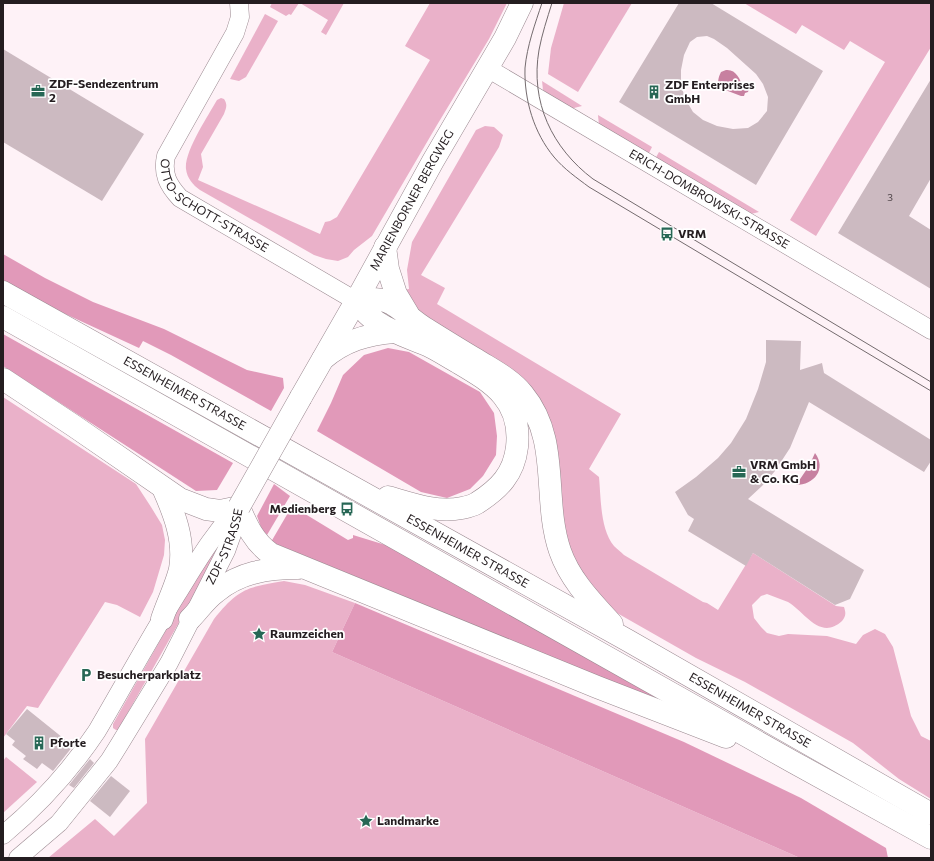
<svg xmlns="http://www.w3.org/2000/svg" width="934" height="861" font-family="Commissioner,sans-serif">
	<rect width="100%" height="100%" fill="#fef2f7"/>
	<g fill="#eab1c9">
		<polygon points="272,3 299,3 291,15 289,14 286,16 270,7"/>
		<polygon points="300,3 344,3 326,35 321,32 328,20"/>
		<path d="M430,3H507L489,39L437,125L372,236L354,250L348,257L338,261L326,259L314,255L200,190C193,185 187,178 186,169C184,152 208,116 217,100L221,98L224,99C228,105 226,108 224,114L201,154L203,167L198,180L320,234L325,222L330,221L337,217L430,60L405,46Z"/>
		<polygon points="564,3 632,3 578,92 548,74 551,48"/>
		<polygon points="744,3 931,3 931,47 816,236 790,220 885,62 850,41 844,50 802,25 796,34"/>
		<polygon points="265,14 278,21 246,77 239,81 230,79"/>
		<polygon points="542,81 582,106 570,109 543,90"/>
		<polygon points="598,115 652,147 648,155 599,126"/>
		<path d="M485,126L494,127L503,135L499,147L421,275L445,288L437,304L621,414L589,469L599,477C601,498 600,529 614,546C617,549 621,552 624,555L703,602L707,603L718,610L753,553L836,606L844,607C846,613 846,616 842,621C820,641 805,612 788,602C781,599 774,597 767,594L761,596L752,605L754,618L761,627L767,633L779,636L788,634L827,636L856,644L863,635L875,629L885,634L893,647L911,716L921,736L931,741V799L899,779L853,743L745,682L696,658L617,613L595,595L569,556L553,446L434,329L402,290L409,289L407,270L412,242L476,130Z"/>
		<polygon points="659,152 759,212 747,215 655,159"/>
		<polygon points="3,397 136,484 151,507 162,525 165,540 164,555 153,592 140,617 117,605 105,602 38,708 27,706 3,738"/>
		<polygon points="215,548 219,552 118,730 116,730 113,728 113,724 211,550"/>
		<path d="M284,581L305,585L355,603L332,652L800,858H48L95,819L114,836L147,803L145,739L214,619C238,589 247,587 284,581Z"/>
		<polygon points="6,757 37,782 3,813 3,761"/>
	</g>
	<g fill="#e199b9">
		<polygon points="3,254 45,278 93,302 164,329 247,370 283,378 284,388 271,411 171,355 143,341 139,348 61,312 3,280"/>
		<polygon points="3,334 233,463 217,490 196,491 3,366"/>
		<polygon points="388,348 409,352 480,392 494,413 497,436 496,455 483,476 470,489 447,498 421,492 317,431 331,403 343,375 364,355"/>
		<polygon points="274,484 290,496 267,535 262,530 257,516"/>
		<polygon points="292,506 348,540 353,538 353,535 392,547 674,707 271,542"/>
		<polygon points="355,603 684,742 801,798 886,848 888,858 800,858 332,652"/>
	</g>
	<g fill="#c780a0">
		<path d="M726,70C736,69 740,79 743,87L749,89L748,92L745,93L744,96H741L720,88C717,83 718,78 721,72Z"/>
		<path d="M815,453C827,469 814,485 796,485L809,466Z"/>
	</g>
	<g fill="#ccbac1" fill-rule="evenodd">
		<path d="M679,3H711L823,71L756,185L619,102ZM707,36L714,39L727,48L756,74L763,84L768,97L767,111L758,122L748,128L733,129L717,126L703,120L693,112L686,100L681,86V70L684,55L690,42L697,37Z"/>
		<polygon points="3,49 144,134 102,201 3,142"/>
		<polygon points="931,79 931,178 909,216 931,230 931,289 838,233"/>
		<polygon points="766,340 801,341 800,370 822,363 824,373 931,440 931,461 924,472 809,402 790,448 775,471 762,486 748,499 864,570 850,599 835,605 753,553 746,566 688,531 694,519 688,515 675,492 696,477 718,458 731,443 746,419 758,389 766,362"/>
		<polygon points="27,709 73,746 53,771 42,763 37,769 23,759 26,756 12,745 15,741 6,734"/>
		<polygon points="90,759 94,763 74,788 69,785"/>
		<polygon points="111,776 130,791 110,817 90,801"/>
	</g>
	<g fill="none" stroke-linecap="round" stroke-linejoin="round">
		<g stroke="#9a8990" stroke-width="19">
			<g id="minor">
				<path id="s1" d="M239,3L240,17L235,33L166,156C162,174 168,185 180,198L356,301"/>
				<path id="s2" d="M487,68L931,330"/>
				<path d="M3,835C39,805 71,770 97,731C124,685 149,639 177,594C197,562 212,535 239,507"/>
				<path id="s3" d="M18,858L59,823L109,761L119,745L169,663L226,551L236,523L239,507"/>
			</g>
		</g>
		<g stroke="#9a8990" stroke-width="23">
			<g id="tertiary">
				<path id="s4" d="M301,397L356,301L433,161L505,38L522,3"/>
			</g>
		</g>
		<g stroke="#9a8990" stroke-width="23">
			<g id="secondary">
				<polyline points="385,247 388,269 396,294 408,314"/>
				<path id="s5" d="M3,292L627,640L931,814"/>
				<polyline points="3,317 793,762 931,838"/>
				<path d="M323,359C344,341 367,334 394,332"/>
				<path d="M3,379L74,426L180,499L206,509L220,511L239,507C247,526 254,542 271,554L597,687L726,737"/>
				<path d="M388,497C413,504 436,513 462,508C467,507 472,506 477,503C499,489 514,474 517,447C522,401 493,383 459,363C448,357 438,350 427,345C410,338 393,333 377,322C369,317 362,309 356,301C394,292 400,314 428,330C444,340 460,350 477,360C493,370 511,379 523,394C561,440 542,499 560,551C570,580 592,602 612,624"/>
				<path d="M162,619C167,604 177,583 180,569C185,540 174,513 163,488"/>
				<path d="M190,619C199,610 206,599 216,592C240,572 268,568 298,568"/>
			</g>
		</g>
		<use href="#minor" stroke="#fff" stroke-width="18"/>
		<use href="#tertiary" stroke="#fff" stroke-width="22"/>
		<use href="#secondary" stroke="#fff" stroke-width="22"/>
		<g stroke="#746b6e" stroke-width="1">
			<path d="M542,3C535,24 527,46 525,68C524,100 534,133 554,157C564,169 577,178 589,187L931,391"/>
			<path d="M552,3C547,19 542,34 539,50C530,102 552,148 593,179L931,382"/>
		</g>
		<g stroke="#9a8990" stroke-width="23" stroke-linecap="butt">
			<polyline id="tertiary-bridge" points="239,507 301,397"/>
		</g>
		<use href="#tertiary-bridge" stroke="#fff" stroke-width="22"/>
	</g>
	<defs>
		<g id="office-bare" transform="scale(1.08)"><path d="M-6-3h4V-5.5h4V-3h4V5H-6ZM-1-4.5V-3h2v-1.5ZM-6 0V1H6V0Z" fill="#276755" stroke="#fff" stroke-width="2.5" paint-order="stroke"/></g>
		<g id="building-bare" transform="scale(1.08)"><path d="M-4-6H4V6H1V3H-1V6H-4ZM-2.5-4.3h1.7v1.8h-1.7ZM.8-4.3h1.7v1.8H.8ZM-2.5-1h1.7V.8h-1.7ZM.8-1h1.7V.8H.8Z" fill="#276755" stroke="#fff" stroke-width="2.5" paint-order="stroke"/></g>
		<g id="bus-bare" transform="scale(1.08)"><path d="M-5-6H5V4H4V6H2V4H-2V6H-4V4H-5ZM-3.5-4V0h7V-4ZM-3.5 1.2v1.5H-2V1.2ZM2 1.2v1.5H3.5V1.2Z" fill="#276755" stroke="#fff" stroke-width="2.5" paint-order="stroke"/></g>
		<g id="sight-bare" transform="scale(1.08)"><path d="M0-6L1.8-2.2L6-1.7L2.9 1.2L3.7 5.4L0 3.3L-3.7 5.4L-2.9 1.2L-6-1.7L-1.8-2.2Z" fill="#276755" stroke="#fff" stroke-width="2.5" paint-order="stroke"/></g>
		<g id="parking-bare" transform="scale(1.08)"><path d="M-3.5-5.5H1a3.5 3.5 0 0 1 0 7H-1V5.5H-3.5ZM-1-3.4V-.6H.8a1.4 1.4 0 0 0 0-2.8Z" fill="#276755" stroke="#fff" stroke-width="2.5" paint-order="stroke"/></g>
	</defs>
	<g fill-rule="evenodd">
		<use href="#office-bare" x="38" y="91"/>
		<use href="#building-bare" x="654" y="92"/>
		<use href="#bus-bare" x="667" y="234"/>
		<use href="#office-bare" x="739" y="472"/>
		<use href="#bus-bare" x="347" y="509"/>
		<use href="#sight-bare" x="259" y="634"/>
		<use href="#parking-bare" x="86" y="675"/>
		<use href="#building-bare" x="39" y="743"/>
		<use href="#sight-bare" x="366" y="821"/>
	</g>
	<g text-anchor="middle" stroke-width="3.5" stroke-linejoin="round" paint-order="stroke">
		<g font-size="10" fill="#4e4448">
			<text x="890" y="201">3</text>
		</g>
		<g font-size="12" font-weight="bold" fill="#241d20" stroke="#fff" text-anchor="start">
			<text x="49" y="88">ZDF-Sendezentrum<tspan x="49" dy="14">2</tspan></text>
			<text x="665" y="89">ZDF Enterprises<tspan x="665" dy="14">GmbH</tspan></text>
			<text x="678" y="238">VRM</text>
			<text x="750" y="469">VRM GmbH<tspan x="750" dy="14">&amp; Co. KG</tspan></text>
			<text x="336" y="513" text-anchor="end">Medienberg</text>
			<text x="270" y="638">Raumzeichen</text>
			<text x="97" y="679">Besucherparkplatz</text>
			<text x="50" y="747">Pforte</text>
			<text x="377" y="825">Landmarke</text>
		</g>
		<g font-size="12" fill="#241d20" stroke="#fff">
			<text dy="4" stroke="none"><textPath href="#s2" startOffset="258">ERICH-DOMBROWSKI-STRASSE</textPath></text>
			<text dy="4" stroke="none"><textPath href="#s4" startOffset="226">MARIENBORNER BERGWEG</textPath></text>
			<text dy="4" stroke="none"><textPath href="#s1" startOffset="247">OTTO-SCHOTT-STRASSE</textPath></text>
			<text dy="4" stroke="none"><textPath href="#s5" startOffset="208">ESSENHEIMER STRASSE</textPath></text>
			<text dy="4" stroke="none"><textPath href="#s3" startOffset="378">ZDF-STRASSE</textPath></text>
			<text dy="4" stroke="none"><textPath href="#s5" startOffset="532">ESSENHEIMER STRASSE</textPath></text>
			<text dy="4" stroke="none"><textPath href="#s5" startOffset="856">ESSENHEIMER STRASSE</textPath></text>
		</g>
	</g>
	<rect width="934" height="861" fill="none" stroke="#241d20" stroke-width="8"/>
</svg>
